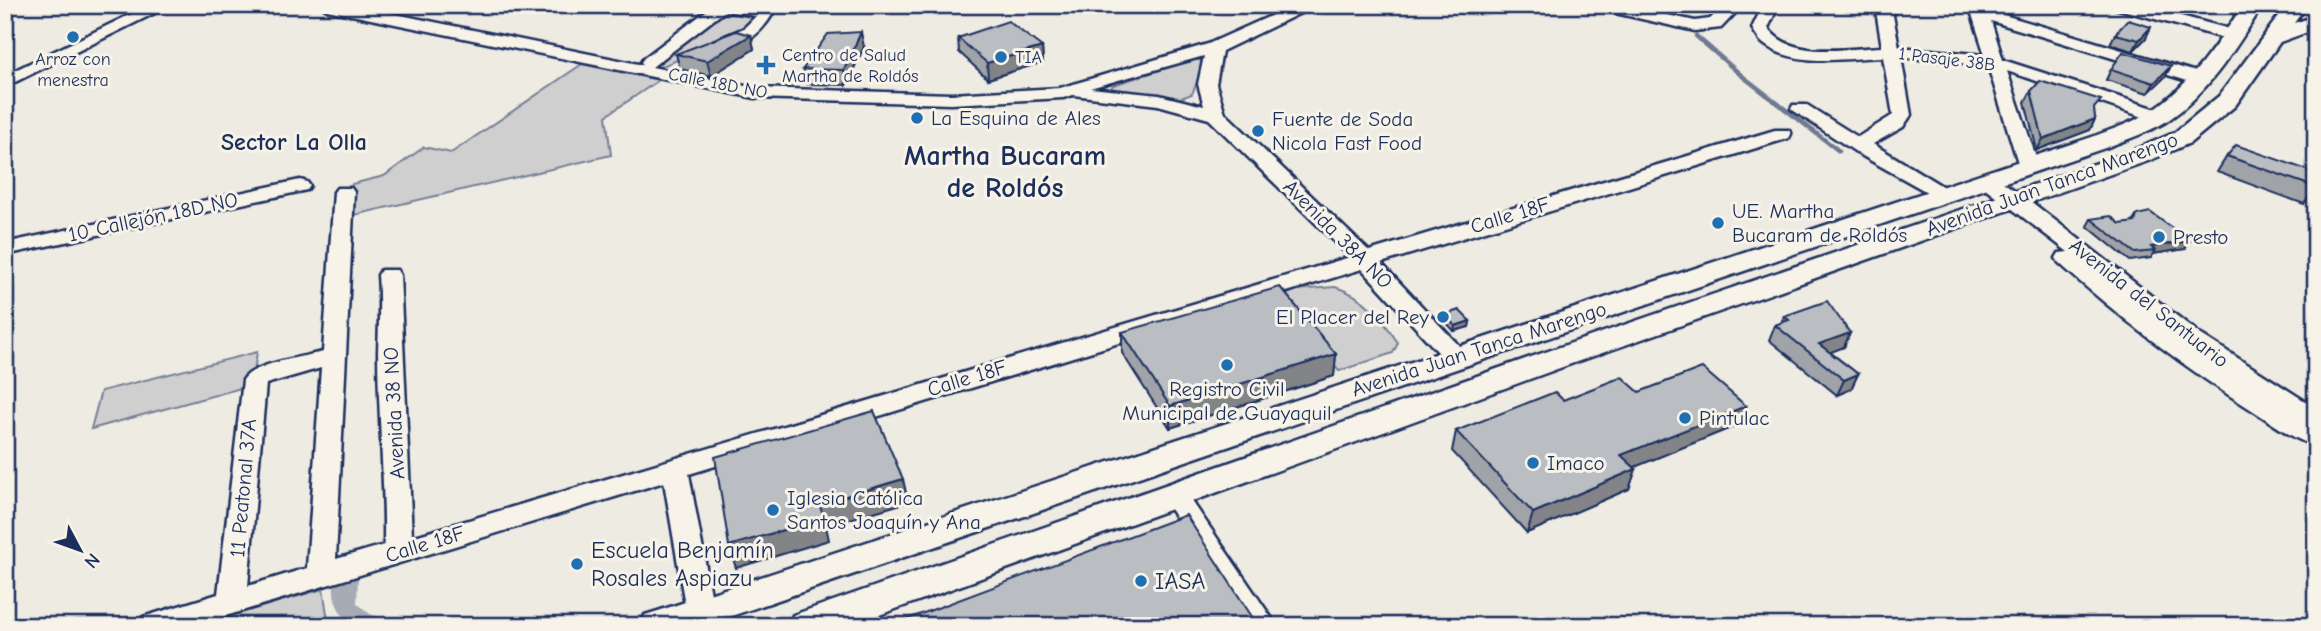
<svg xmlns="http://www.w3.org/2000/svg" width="2321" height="631" font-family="'Comic Neue',sans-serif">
	<rect width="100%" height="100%" fill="#eeebe2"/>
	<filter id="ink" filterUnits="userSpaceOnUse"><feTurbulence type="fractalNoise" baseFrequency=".0143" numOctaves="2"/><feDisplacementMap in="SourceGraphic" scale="14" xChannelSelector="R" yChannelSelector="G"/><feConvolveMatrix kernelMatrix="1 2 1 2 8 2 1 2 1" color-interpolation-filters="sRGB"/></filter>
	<g filter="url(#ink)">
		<g fill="#cfcfcf" stroke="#757f96" stroke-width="2">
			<polygon points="723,8 751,14 754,20 749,31 660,67 648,64"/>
			<polygon points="1195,59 1206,62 1192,94 1181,98 1110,90 1113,85"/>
			<polygon points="582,64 659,80 606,116 611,155 350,216 352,184 384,176 424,147 451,153"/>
			<path d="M1335,287C1364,295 1383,319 1398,343L1393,353L1339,371L1282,297L1296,290Z"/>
			<polygon points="257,352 252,385 91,429 101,391"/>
			<polygon points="323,589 329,626 195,626"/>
		</g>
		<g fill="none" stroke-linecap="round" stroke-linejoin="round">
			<polyline stroke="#6e7992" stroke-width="4.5" points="1696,36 1741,75 1839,151"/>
			<path fill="#a6abb5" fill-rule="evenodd" d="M347,567L355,570L358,576L357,603L370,614L384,619L387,626H352C336,610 328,592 339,570Z"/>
			<g stroke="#1b2f5e" stroke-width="5">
				<g id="minor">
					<polygon points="150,5 171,5 5,87 5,75"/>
					<path d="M319,5H352L643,65L641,62L644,58L710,8L708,5H776C770,27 739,55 713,49L710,45L713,41L744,28L756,16L725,11L652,67L755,88L951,94L1060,88L1208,44L1295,5H1317L1222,51L1216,84L1225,113L1369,251L1775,130H1789L1791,134L1789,138L1381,263L1464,351L1468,357L1464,363L1456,365L1448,363L1362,269L689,474L714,611L710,619L700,623L690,619L686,611L664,482L193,626H138L143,617L218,594L243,380C253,363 303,357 323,352L334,192L337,188H351L354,192L336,559L384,545C385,480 378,415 378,351C379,325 380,301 378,275L381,270H397L400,275L412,537L1350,257L1209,119L1158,105L1073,95L1063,98L951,104L755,98L327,10ZM1204,56L1198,84L1204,106L1159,95L1090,88ZM321,368L307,568L248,586L266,384Z"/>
					<polygon points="1601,5 1622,5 1695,21 1710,19 1725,5 1743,5 1721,28 1695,31 1602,10"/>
					<path d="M1763,5H1779L1768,28C1790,60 1848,48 1882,47L1875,5H1891L1899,47L1985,55L1969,5H1985L1987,10L2206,75L2209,79L2200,84L2194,83L1991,21L2003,60L2166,112L2168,116L2159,122L2152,120L2007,71L2039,166L2029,172L2019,166L1988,66L1901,57L1911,115L1903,127L1873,144L1950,191L1953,195L1950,199L1943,201L1859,154L1791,109L1793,105H1807L1858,137L1893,115L1883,57C1847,58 1797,68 1765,45C1759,41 1756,34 1752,28Z"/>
					<polygon points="2113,5 2140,5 2237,31 2239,35 2231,40 2115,8"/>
					<path d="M1987,174L1994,176L2029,200L2200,334L2316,408V446C2294,440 2274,424 2255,412C2185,368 2120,318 2059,263L2056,258L2059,253L2068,252L1980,184L1977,180L1980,176Z"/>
					<polygon points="300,180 307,182 310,186 307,190 5,255 5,243"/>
					<polygon points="1174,485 1183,488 1277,626 1246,626 1161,495 1165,488"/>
				</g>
			</g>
			<g stroke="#1b2f5e" stroke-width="5">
				<g id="major">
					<path d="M2243,5H2263C2237,46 2209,93 2167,121C2149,132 2128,139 2108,147L702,626H640L645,615L658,611L2092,137C2112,129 2133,123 2151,111C2190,86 2218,43 2243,5Z"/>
					<polygon points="2287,5 2307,5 2294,23 2316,16 2316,29 2280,42 2235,106 2190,143 2148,161 1571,364 849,626 788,626 793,615 1551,350 2132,151 2174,133 2219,96"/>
				</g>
			</g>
			<use href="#minor" fill="#f7f3e8" fill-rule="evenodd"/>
			<use href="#major" fill="#f7f3e8" fill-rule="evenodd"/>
		</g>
		<g fill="#a0a3a7" stroke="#1b2f5e" stroke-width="2">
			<polygon points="2115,34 2146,38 2133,51 2110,44"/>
			<polygon points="751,35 754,49 711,76 680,69 676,54"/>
			<polygon points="958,38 1042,47 1043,62 988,79 959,52"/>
			<polygon points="864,47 846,85 807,84 803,69"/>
			<polygon points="2171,66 2165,77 2148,93 2106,80 2111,69"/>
			<polygon points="2031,91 2094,112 2095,119 2090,130 2037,150 2025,102"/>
			<polygon points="2227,156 2316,187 2304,204 2217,172"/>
			<polygon points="2137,215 2185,249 2153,254 2151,258 2130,261 2087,226 2091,219 2120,224 2132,223"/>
			<polygon points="1445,315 1470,321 1469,327 1454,331 1444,320"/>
			<polygon points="1784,316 1850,333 1844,347 1830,352 1858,374 1851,389 1837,395 1769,340 1775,325 1781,323"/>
			<polygon points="1122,332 1336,354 1334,376 1170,428 1122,353"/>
			<polygon points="1639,392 1746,406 1738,425 1634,467 1636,469 1629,489 1527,533 1452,451 1456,431 1563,400"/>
		</g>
		<g fill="#828488" stroke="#1b2f5e" stroke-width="2">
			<polygon points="2151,27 2146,38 2133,51 2139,40"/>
			<polygon points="861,32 864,47 846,85 844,70"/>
			<polygon points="751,35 754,49 711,76 707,61"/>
			<polygon points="1042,47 1043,62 988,79 987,63"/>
			<polygon points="2171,66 2165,77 2148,93 2154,83"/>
			<polygon points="2095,119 2090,130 2037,150 2043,139"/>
			<polygon points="2190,241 2185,249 2153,254 2155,251 2151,247"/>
			<polygon points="1470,321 1469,327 1454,331 1455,326"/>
			<polygon points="1850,333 1844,347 1816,358 1819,344"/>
			<polygon points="1336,354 1334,376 1170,428 1170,406"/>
			<polygon points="1858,374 1851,389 1837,395 1844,380"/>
			<polygon points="1746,406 1738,425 1615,475 1621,455"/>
			<polygon points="1636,469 1629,489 1527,533 1533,513"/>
			<polygon points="903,479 908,502 826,526 829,540 736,568 729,546 819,504"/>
		</g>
		<g fill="#babdc2" stroke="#1b2f5e" stroke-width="2">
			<polygon points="2128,20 2151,27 2139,40 2115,34"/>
			<polygon points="1008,21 1042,47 987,63 958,38"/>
			<polygon points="736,31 751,35 707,61 676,54"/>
			<polygon points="861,32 844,70 803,69 828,34"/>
			<polygon points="2123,52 2171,66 2154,83 2111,69"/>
			<polygon points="2040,81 2101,100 2094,108 2095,119 2043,139 2031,91"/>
			<polygon points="2236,145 2316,173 2316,186 2315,187 2227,156"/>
			<polygon points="2150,212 2190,241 2151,247 2155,251 2135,253 2091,219 2111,216 2120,224 2135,222 2137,215"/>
			<polygon points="1280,287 1336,354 1170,406 1122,332"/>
			<polygon points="1827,301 1850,333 1819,344 1858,374 1844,380 1775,325 1789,320 1784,316"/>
			<polygon points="1459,310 1470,321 1455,326 1445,315"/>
			<polygon points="1702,368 1746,406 1621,455 1636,469 1533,513 1456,431 1555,392 1563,400 1622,377 1639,392"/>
			<polygon points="874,411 903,479 819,504 824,518 729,546 715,457"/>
			<polygon points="1186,515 1258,626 889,626"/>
		</g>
	</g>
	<g fill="#1f6fb2" stroke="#f7f3e8" stroke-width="2.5">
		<circle cx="73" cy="37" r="7"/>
		<circle cx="1001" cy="57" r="7"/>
		<path d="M762.5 54.5h7v7h7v7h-7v7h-7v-7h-7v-7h7z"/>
		<circle cx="917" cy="118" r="7"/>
		<circle cx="1258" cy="131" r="7"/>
		<circle cx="1718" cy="223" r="7"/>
		<circle cx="2159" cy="237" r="7"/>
		<circle cx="1443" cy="317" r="7"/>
		<circle cx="1227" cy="365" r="7"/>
		<circle cx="1685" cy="418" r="7"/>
		<circle cx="1533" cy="463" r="7"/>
		<circle cx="773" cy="510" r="7"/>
		<circle cx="577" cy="564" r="7"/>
		<circle cx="1141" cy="581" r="7"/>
	</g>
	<g text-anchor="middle" stroke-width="6" stroke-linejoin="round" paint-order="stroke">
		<g font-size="18" fill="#1b2f5e" stroke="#f7f3e8" text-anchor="start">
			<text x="782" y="61">Centro de Salud<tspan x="782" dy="21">Martha de Roldós</tspan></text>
			<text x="1015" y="63">TIA</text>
			<text x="73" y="65" text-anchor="middle">Arroz con<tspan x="73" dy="21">menestra</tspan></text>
		</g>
		<g font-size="18" fill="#1b2f5e" stroke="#f7f3e8">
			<text transform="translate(1947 59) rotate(7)" y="6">1 Pasaje 38B</text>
			<text transform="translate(718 83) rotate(11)" y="6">Calle 18D NO</text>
		</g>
		<g font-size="21" fill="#1b2f5e" stroke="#f7f3e8" text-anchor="start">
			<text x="931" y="125">La Esquina de Ales</text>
			<text x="1272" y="126">Fuente de Soda<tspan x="1272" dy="24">Nicola Fast Food</tspan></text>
			<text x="1732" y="218">UE. Martha<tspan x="1732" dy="24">Bucaram de Roldós</tspan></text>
			<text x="2173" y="244">Presto</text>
			<text x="1429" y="324" text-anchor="end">El Placer del Rey</text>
			<text x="1227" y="396" text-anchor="middle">Registro Civil<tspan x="1227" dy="24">Municipal de Guayaquil</tspan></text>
			<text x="1699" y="425">Pintulac</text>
			<text x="1547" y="470">Imaco</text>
			<text x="787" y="505">Iglesia Católica<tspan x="787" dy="24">Santos Joaquín y Ana</tspan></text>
		</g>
		<g font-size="21" fill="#1b2f5e" stroke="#f7f3e8">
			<text transform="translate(2052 184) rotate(-20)" y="7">Avenida Juan Tanca Marengo</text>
			<text transform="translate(1510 215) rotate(-17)" y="7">Calle 18F</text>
			<text transform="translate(153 217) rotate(-12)" y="7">10 Callejón 18D NO</text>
			<text transform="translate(1338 234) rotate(45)" y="7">Avenida 38A NO</text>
			<text transform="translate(2149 303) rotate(38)" y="7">Avenida del Santuario</text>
			<text transform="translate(1479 349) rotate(-18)" y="7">Avenida Juan Tanca Marengo</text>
			<text transform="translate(967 378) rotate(-17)" y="7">Calle 18F</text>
			<text transform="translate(394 413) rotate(-93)" y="7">Avenida 38 NO</text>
			<text transform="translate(243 488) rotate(-85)" y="7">11 Peatonal 37A</text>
			<text transform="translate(425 544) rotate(-17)" y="7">Calle 18F</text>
		</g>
		<g font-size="24" font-weight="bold" fill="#1b2f5e" stroke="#f7f3e8">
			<text x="294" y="150">Sector La Olla</text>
		</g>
		<g font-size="24" fill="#1b2f5e" stroke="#f7f3e8" text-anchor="start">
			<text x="591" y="558">Escuela Benjamín<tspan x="591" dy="28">Rosales Aspiazu</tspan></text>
			<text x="1155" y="589">IASA</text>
		</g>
		<g font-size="28" font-weight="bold" fill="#1b2f5e" stroke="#f7f3e8">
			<text x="1005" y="165">Martha Bucaram<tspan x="1005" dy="32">de Roldós</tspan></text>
		</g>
	</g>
	<rect width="2321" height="631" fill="none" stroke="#f7f3e8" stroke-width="28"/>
	<rect x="14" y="14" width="2293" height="603" fill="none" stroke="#1b2f5e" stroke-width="2.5" filter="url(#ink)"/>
	<g transform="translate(80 550) rotate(131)" stroke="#f7f3e8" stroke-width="5" paint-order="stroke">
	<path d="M0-5L12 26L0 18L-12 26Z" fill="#1b2f5e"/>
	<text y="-10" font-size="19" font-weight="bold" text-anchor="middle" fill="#1b2f5e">N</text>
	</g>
</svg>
